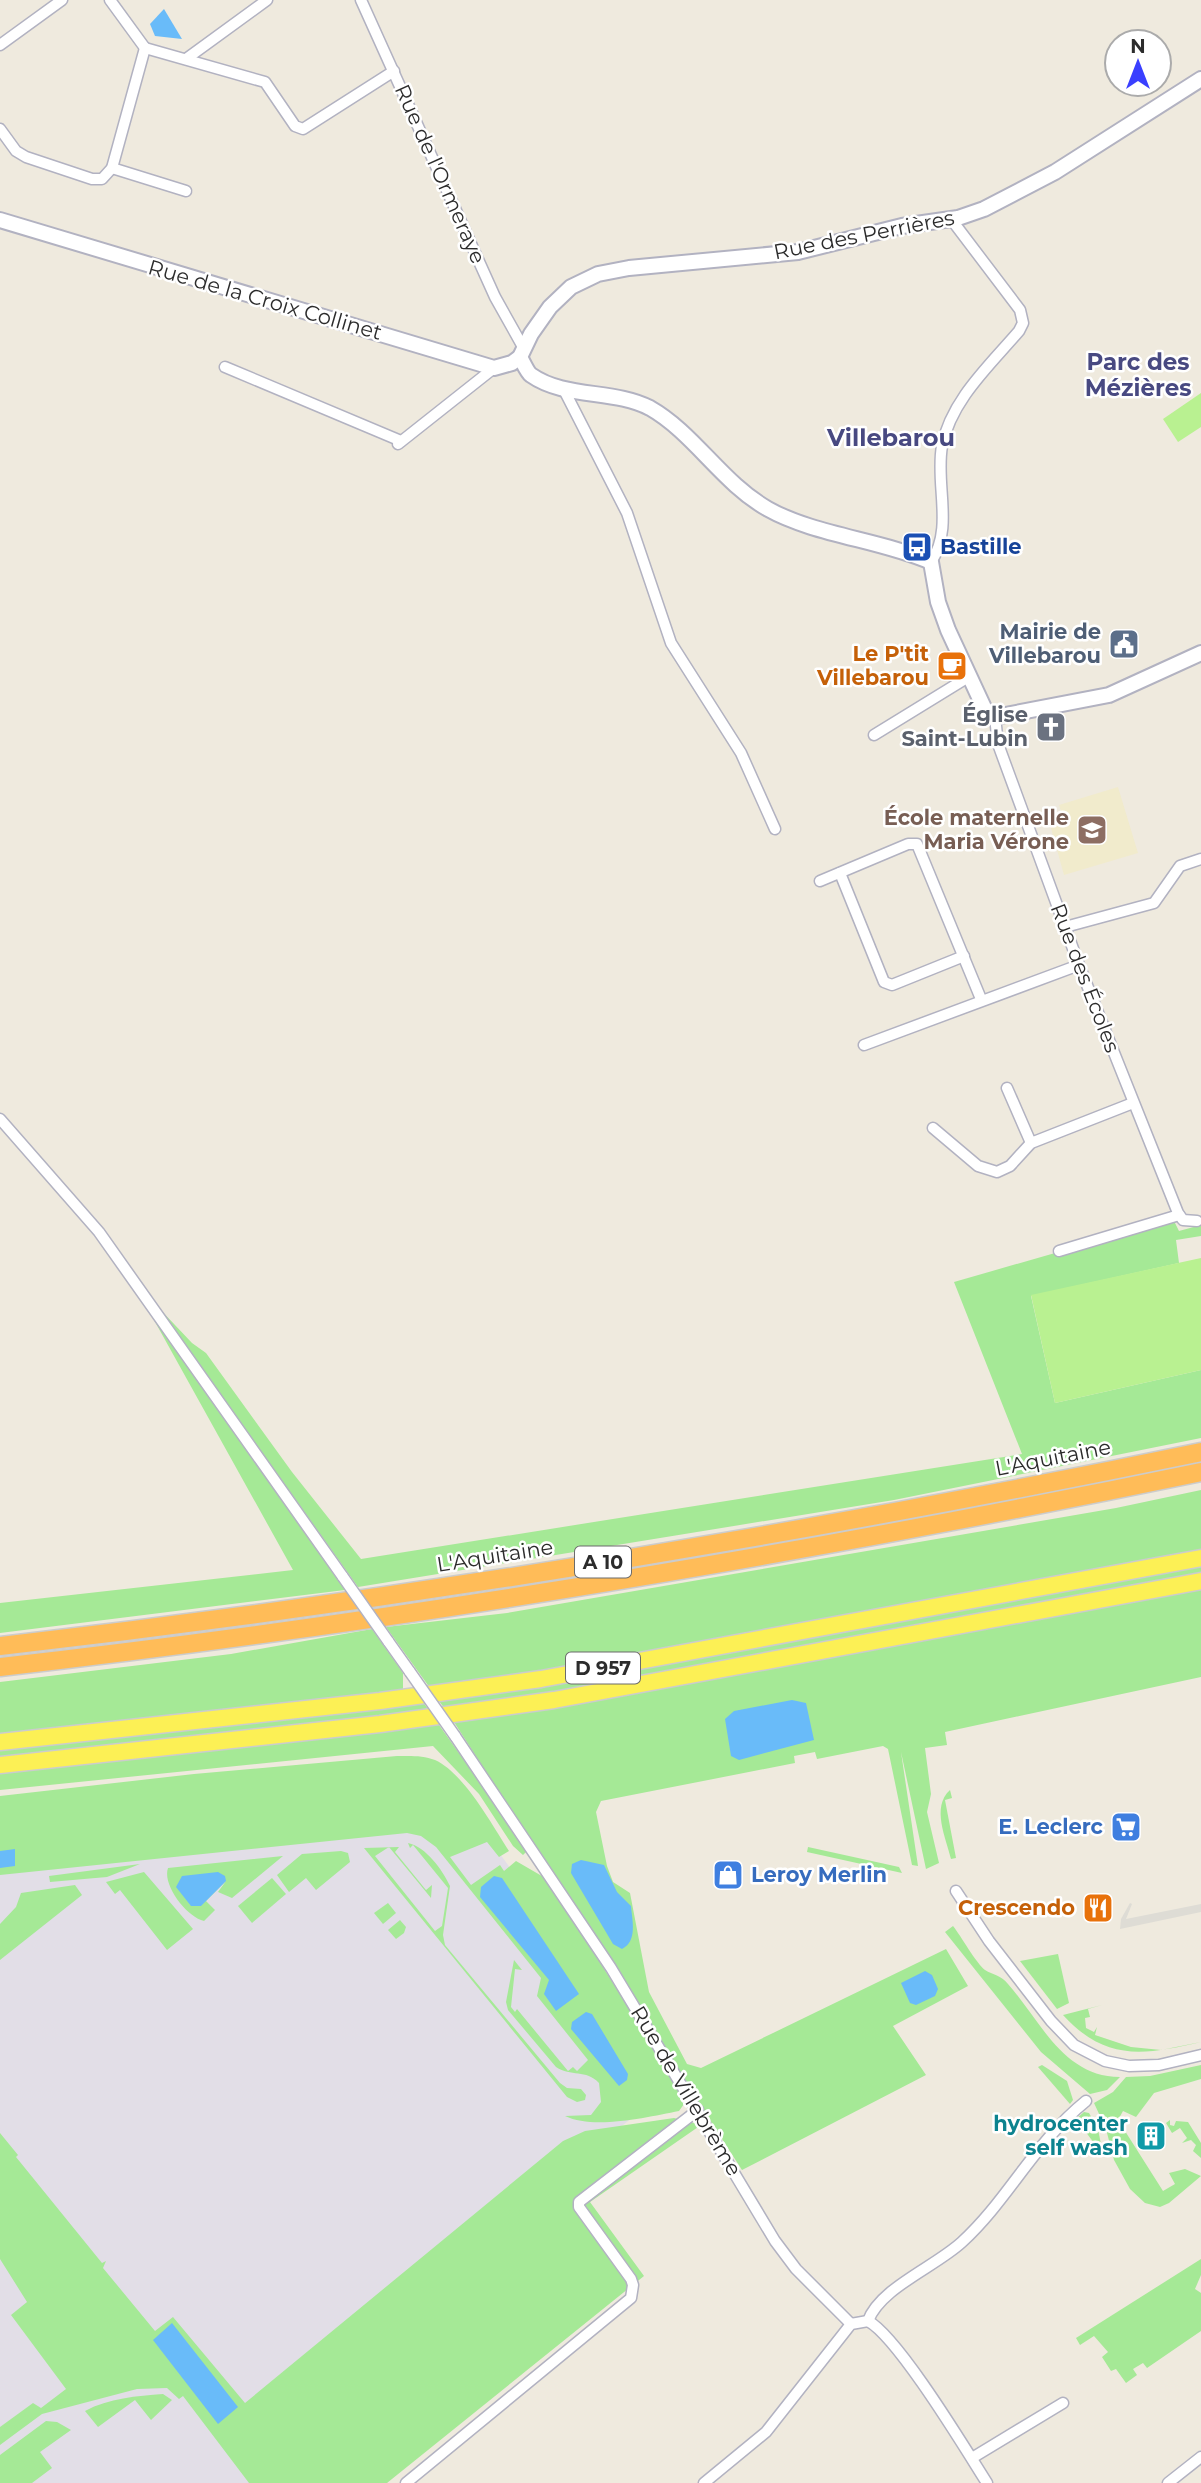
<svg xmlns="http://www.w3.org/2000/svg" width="1201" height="2483" font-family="Montserrat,sans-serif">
	<rect width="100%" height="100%" fill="#efeade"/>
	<polygon fill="#e2dee7" points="465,1806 670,2087 228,2446 254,2483 0,2483 0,1856"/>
	<polygon fill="#f1ebcc" points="1118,787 1138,853 1064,875 1049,821 1063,817 1059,805"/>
	<g fill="#a5e996">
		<polygon points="1173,1219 1179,1231 1201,1225 1201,1236 1176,1240 1179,1263 1031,1296 1055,1403 1201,1370 1201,1438 894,1500 358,1587 157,1306 192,1343 206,1353 292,1472 361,1559 1022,1454 954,1282"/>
		<polygon points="149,1311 345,1590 0,1633 0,1603 293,1570"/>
		<polygon points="1201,1490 1201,1551 574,1668 430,1688 386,1627 507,1613 1116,1508"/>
		<polygon points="1201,1564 1201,1575 555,1694 446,1710 438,1700 702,1658"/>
		<polygon points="1201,1588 1201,1677 945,1732 947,1745 925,1748 931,1794 927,1812 939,1863 926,1869 901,1752 918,1866 912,1865 888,1749 883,1746 817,1759 815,1752 794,1756 795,1763 601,1801 596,1812 607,1866 613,1882 630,1893 649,1992 687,2064 701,2068 946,1949 968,1986 893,2026 926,2075 742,2170 454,1722 616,1697"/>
		<polygon points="372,1629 403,1673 403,1691 0,1736 0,1682 231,1654"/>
		<polygon points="423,1702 430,1712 0,1759 0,1748"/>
		<polygon points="439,1725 528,1850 523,1855 513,1846 479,1794 433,1746 0,1790 0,1771"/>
		<path d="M397,1756C409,1756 423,1755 435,1760C464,1773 492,1825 509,1851L499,1857L487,1842L450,1857L471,1885L500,1865L504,1871L516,1861L547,1879L683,2093L684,2104L679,2111C648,2117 594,2130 565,2116L591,2115L601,2102L599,2083C586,2069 571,2077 556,2067L508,2010L506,2002L514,1960L522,1970L515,1969L511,2007L515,2012L517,2009L568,2071L573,2067L577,2071L588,2060L537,1996L541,1978L436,1847L421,1836L407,1833L0,1875V1796L194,1774Z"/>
		<path d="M950,1790L952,1798L945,1800L956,1858L951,1859C946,1838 931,1807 950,1790Z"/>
		<path d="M408,1843C426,1847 442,1869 450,1886L443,1935L445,1945L560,2083L567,2088L581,2089L586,2095L585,2100L577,2102L567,2097L364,1848L399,1847L395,1852L426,1890L432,1885L431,1898L389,1847L375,1856L435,1931L442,1926L448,1888L413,1845L410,1848Z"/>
		<polygon points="808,1847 899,1867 902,1873 807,1852"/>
		<polygon points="341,1851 348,1853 350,1862 316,1890 306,1878 289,1892 277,1875 302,1854"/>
		<path d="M283,1856L232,1898L218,1892L226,1881L201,1906L206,1901L215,1910L204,1921C187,1917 162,1885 168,1868Z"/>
		<polygon points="140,1864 107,1877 50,1882 49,1876"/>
		<polygon points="144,1872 193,1929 167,1950 120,1890 115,1894 106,1882"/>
		<polygon points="272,1878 286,1894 252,1923 238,1906"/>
		<polygon points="75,1885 82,1895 0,1960 0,1924 16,1907 21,1893"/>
		<polygon points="388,1903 396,1913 383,1924 374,1913"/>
		<polygon points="400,1920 406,1927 404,1933 396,1939 388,1930"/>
		<path d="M953,1926C961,1936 976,1963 985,1970C993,1975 1001,1975 1008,1984C1040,2020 1063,2077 1120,2077L1107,2090L1090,2094L1041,2052L945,1932Z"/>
		<polygon points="1058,1954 1069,2003 1057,2009 1020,1961"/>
		<path d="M1102,2005L1088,2009L1090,2017L1085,2018L1086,2028L1094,2032L1097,2027L1095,2035L1131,2047L1161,2050L1201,2042C1144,2055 1106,2062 1063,2015Z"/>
		<polygon points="1042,2065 1067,2081 1073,2100 1070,2104 1038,2067"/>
		<polygon points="1201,2065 1201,2079 1154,2093 1136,2117 1123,2111 1118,2120 1163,2191 1175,2184 1169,2173 1185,2169 1201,2176 1169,2203 1160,2207 1145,2203 1130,2189 1114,2160 1106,2129 1094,2103 1113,2092 1126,2077 1150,2076"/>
		<polygon points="1084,2112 1089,2113 1098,2129 1103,2155 1076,2119"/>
		<polygon points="674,2118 701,2125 590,2202 644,2276 387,2483 249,2483 183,2396 179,2399 167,2388 137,2389 42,2414 0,2445 0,2427 33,2403 41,2408 66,2389 11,2315 27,2302 0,2259 0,2133 18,2155 16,2157 102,2263 106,2261 103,2268 155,2331 173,2317 245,2403 563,2141 585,2131"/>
		<polygon points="1170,2120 1170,2125 1174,2126 1176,2121 1188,2122 1201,2143 1201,2158 1193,2151 1196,2145 1191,2140 1182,2143 1187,2138 1180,2128 1172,2133 1166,2123"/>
		<polygon points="1201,2259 1201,2275 1195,2289 1201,2293 1201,2331 1147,2368 1143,2363 1133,2369 1137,2375 1126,2383 1116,2369 1111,2371 1102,2357 1108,2352 1094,2336 1080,2345 1076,2338"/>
		<path d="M163,2394L172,2400L151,2420L135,2400L98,2427L85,2411C109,2398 137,2396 163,2394Z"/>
		<polygon points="46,2421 57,2422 71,2430 40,2452 52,2468 32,2483 0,2483 0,2455"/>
	</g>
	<g fill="#b9f191">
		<polygon points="1201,393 1201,427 1178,442 1163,419"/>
		<polygon points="1201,1258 1201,1370 1055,1403 1031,1295"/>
	</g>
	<polygon fill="#dedcd5" points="1130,1903 1132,1904 1126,1919 1201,1904 1201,1912 1120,1929 1121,1919"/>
	<g fill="#69bbf9">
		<polygon points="164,9 182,39 155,36 150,24"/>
		<polygon points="792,1700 806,1703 814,1740 739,1760 731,1756 725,1719 734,1711"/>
		<polygon points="15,1849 15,1866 0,1868 0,1851"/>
		<path d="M581,1860L604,1865L617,1892L631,1906C632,1920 638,1941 622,1949L613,1944L571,1873L572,1864Z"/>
		<polygon points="218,1872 225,1876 226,1881 201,1906 191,1906 176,1887 182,1876"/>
		<polygon points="494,1876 502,1878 579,1994 556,2011 544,1994 549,1980 480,1897 481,1887"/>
		<polygon points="925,1971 932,1975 938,1989 935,1996 916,2005 910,2003 901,1983"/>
		<polygon points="586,2012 592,2014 628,2074 627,2080 619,2086 571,2029 572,2022"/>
		<polygon points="172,2323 238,2407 218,2424 153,2340"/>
	</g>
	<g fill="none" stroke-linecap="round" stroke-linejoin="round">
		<g stroke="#b2b2c1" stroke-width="13">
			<g id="street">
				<polyline points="110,0 145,48"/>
				<polyline points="361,0 495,297 523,347"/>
				<polyline points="0,45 62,0"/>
				<polyline points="145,48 265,82 295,126 303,129 394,71"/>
				<polyline points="186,59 267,0"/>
				<polyline points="0,129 16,151 26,157 92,179 102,179 112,168 145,48"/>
				<polyline points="112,168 186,191"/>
				<polyline points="225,367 401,441"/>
				<polyline points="563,388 627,513 671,643 741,753 775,829"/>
				<polyline points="398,444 494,368"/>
				<path d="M931,562C954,528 935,484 942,446C951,400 990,365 1019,331L1023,323L1020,310L951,219"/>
				<polyline points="995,717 998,744 1079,965 1178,1213 1183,1220 1197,1221"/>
				<polyline points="874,735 970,676"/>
				<polyline points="840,873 884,982 892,985 964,956"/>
				<polyline points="820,881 908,844 917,844 981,999"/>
				<polyline points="1065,927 1154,903 1180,866 1201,859"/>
				<polyline points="864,1045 1079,965"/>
				<polyline points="1007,1088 1031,1143"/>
				<polyline points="0,1119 99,1232 343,1577"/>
				<polyline points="933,1128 978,1166 997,1172 1010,1166 1031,1143 1133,1103"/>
				<polyline points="1059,1251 1179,1215"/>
				<polyline points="388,1641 410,1672"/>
				<polyline points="455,1736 611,1968 775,2241 796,2269 851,2324"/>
				<polyline points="956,1891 989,1941 1051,2021 1074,2045 1105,2061 1129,2066 1159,2065 1201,2055"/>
				<path d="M868,2321C880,2288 935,2267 962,2242C1008,2200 1034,2143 1086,2101"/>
				<path d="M868,2321C898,2337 966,2450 987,2483"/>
				<polyline points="972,2458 1063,2403"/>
				<polyline points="406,2483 631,2298 633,2285 631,2279 579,2207 579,2202 698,2110"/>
				<polyline points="704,2483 766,2432 851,2324 868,2321"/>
				<polyline points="1168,2483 1201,2457"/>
			</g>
		</g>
		<g stroke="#b2b2c1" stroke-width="18">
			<g id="secondary">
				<polyline points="0,220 494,368 512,363 520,357 531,334 550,307 571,287 598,274 629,268 798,252 902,226 958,218 984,209 1055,172 1201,79"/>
				<path d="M520,357C523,362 527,372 531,375C565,399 614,389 650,408C694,433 722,483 768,509C814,535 881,540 931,562L938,602L948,630L986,712L995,717L1109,695L1201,653"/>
			</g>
		</g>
		<g stroke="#ccc" stroke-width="19">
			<g id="primary">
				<polyline points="0,1742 380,1701 541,1679 1201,1558"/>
				<polyline points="0,1765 380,1724 554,1700 1201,1581"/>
			</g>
		</g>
		<g stroke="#ccc" stroke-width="21">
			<g id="highway">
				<path d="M0,1646C403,1600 804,1534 1201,1452"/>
				<path d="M0,1667C403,1621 804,1554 1201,1472"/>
			</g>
		</g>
		<use href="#street" stroke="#fff" stroke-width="10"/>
		<use href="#secondary" stroke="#fff" stroke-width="14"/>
		<use href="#primary" stroke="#fcf055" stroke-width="16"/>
		<use href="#highway" stroke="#ffbc58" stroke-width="18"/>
		<g stroke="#b2b2c1" stroke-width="13" stroke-linecap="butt">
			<g id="street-bridge">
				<polyline points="343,1577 388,1641"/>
				<polyline points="410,1672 455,1736"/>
			</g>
		</g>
		<use href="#street-bridge" stroke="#fff" stroke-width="10"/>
	</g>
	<defs>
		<g id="bus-square" transform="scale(1.575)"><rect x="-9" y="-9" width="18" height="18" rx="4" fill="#1a4fb4" stroke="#fff"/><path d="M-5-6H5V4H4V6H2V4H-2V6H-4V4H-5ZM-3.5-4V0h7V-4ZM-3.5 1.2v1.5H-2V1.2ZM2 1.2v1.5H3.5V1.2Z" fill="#fff"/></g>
		<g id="civic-square" transform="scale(1.575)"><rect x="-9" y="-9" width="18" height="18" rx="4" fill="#5c6f8a" stroke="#fff"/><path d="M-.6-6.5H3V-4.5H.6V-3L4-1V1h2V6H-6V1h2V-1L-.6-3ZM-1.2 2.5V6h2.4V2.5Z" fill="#fff"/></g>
		<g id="cafe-square" transform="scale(1.575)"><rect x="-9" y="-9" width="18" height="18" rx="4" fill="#e8710a" stroke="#fff"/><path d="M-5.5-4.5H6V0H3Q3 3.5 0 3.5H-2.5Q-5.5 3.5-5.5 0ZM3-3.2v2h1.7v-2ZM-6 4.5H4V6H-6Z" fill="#fff"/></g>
		<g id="church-square" transform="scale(1.575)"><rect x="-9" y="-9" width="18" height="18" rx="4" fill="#6b7280" stroke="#fff"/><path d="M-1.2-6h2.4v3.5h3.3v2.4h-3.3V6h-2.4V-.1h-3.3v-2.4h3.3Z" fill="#fff"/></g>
		<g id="school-square" transform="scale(1.575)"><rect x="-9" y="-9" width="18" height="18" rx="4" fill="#8d6e63" stroke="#fff"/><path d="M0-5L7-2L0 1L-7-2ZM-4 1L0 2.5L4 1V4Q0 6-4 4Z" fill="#fff"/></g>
		<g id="supermarket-square" transform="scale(1.575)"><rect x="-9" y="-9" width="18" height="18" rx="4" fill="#3f7fe0" stroke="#fff"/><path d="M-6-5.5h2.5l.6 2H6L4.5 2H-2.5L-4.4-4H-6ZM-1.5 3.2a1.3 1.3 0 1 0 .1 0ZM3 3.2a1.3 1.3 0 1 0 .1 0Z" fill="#fff"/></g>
		<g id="shop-square" transform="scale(1.575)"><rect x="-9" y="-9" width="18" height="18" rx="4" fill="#3f7fe0" stroke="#fff"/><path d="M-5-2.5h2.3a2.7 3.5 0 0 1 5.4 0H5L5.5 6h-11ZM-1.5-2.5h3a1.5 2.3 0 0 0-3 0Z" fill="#fff"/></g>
		<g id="restaurant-square" transform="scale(1.575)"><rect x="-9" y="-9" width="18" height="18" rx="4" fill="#e8710a" stroke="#fff"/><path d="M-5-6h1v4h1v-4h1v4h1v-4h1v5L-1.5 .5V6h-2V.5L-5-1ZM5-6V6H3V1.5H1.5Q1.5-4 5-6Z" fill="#fff"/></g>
		<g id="building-square" transform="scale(1.575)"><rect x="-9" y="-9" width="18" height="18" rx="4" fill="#0f9aa8" stroke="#fff"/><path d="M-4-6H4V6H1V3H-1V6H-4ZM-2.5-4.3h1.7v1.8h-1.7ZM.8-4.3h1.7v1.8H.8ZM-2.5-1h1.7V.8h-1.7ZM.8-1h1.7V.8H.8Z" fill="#fff"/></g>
	</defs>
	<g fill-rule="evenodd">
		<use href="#bus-square" x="917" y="547"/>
		<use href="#civic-square" x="1124" y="644"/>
		<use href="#cafe-square" x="952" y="666"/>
		<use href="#church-square" x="1051" y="727"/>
		<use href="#school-square" x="1092" y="830"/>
		<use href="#supermarket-square" x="1126" y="1827"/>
		<use href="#shop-square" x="728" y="1875"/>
		<use href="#restaurant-square" x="1098" y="1908"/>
		<use href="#building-square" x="1151" y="2136"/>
	</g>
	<g text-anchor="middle" stroke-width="5" stroke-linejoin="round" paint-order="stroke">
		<g fill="#fff" stroke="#6b6b6b" stroke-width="2">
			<rect x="575" y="1546.5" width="56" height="31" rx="5"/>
			<rect x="566" y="1652.5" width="74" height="31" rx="5"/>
		</g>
		<g font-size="19" font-weight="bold" fill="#2c2c2c">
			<text x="603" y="1569">A 10</text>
			<text x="603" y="1675">D 957</text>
		</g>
		<g font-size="21" fill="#2c2c2c" stroke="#fff">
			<text transform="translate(440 174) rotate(66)" y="7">Rue de l'Ormeraye</text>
			<text transform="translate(864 235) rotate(-11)" y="7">Rue des Perrières</text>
			<text transform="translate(265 300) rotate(16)" y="7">Rue de la Croix Collinet</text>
			<text transform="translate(1085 978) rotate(69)" y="7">Rue des Écoles</text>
			<text transform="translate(1053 1458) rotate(-11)" y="7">L'Aquitaine</text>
			<text transform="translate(495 1556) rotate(-9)" y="7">L'Aquitaine</text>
			<text transform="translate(686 2091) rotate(59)" y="7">Rue de Villebrème</text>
		</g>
		<g font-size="21" font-weight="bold" fill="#164399" stroke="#fff" text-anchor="start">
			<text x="940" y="554">Bastille</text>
		</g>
		<g font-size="21" font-weight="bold" fill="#4e5e75" stroke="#fff" text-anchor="end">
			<text x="1101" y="639">Mairie de<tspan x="1101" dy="24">Villebarou</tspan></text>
		</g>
		<g font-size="21" font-weight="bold" fill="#c56008" stroke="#fff" text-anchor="end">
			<text x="929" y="661">Le P'tit<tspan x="929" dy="24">Villebarou</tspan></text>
			<text x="1075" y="1915">Crescendo</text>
		</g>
		<g font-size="21" font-weight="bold" fill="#5b616d" stroke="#fff" text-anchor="end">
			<text x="1028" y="722">Église<tspan x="1028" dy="24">Saint-Lubin</tspan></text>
		</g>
		<g font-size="21" font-weight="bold" fill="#785e54" stroke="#fff" text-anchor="end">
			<text x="1069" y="825">École maternelle<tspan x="1069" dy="24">Maria Vérone</tspan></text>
		</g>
		<g font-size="21" font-weight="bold" fill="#366cbe" stroke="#fff" text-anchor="end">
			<text x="1103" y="1834">E. Leclerc</text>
			<text x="751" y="1882" text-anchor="start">Leroy Merlin</text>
		</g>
		<g font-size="21" font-weight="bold" fill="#0d838f" stroke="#fff" text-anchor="end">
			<text x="1128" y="2131">hydrocenter<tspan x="1128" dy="24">self wash</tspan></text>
		</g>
		<g font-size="23" font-weight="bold" fill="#484981" stroke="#fff">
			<text x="1138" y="370">Parc des<tspan x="1138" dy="26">Mézières</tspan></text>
		</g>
		<g font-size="24" font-weight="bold" fill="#484981" stroke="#fff">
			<text x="891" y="446">Villebarou</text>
		</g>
	</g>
	<g transform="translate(1138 63)"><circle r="33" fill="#ffffff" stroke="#ababab" stroke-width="2"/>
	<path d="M0-5L12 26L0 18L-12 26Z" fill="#3a3fff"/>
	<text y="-10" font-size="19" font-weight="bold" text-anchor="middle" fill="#2c2c2c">N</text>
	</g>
</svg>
